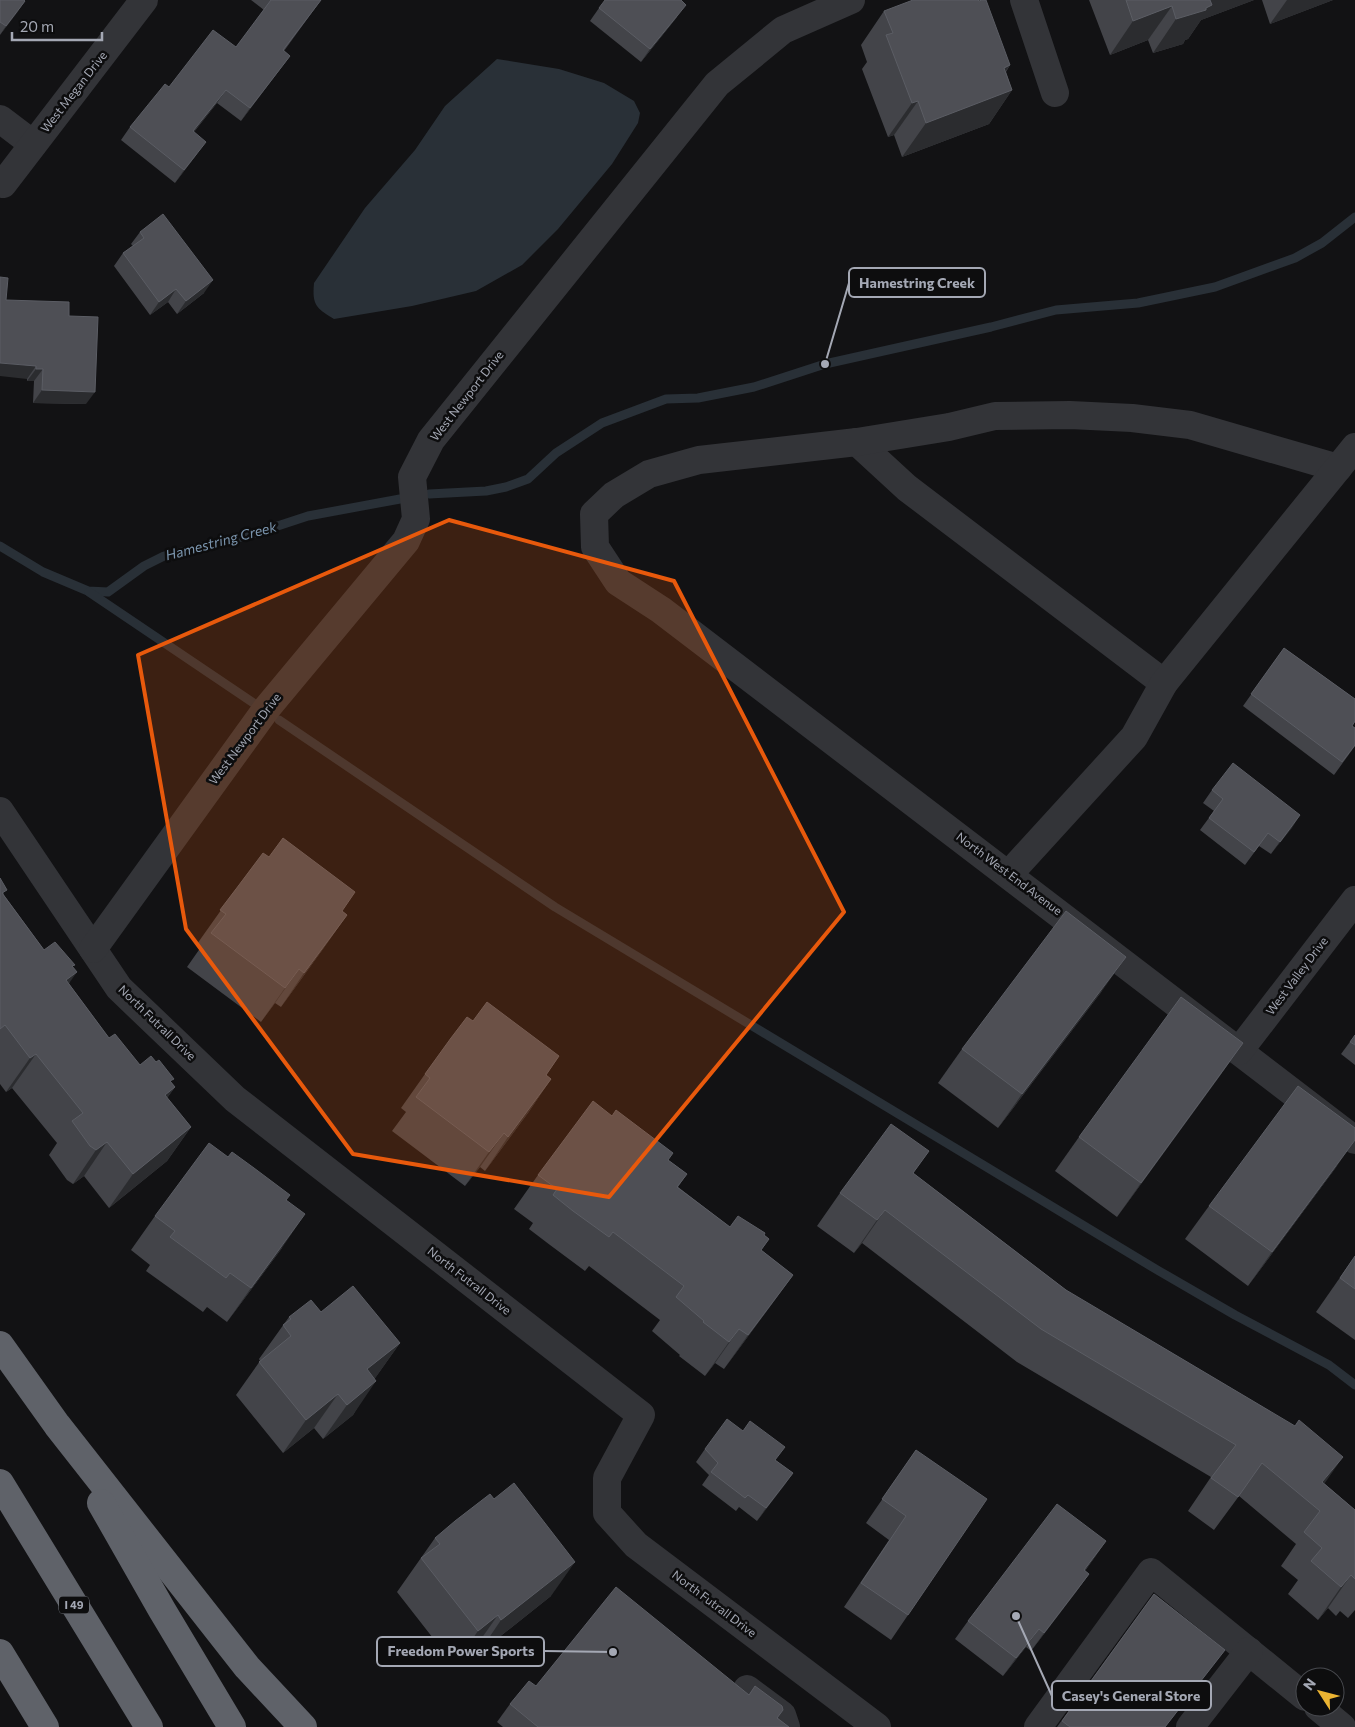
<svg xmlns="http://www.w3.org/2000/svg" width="1355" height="1727" font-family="Commissioner,sans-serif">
	<rect width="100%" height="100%" fill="#121214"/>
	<path fill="#293037" d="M497,59L559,69L604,83L634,101L640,113L638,123L612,164L558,229L522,265L476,291L412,306L334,319C316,308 312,305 314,283L365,208L415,150L445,106Z"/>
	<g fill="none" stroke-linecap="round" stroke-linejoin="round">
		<g stroke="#293037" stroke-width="9">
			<polyline points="429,494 486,491 506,487 528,479 556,453 602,423 666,399 698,398 754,387 825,364 991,327 1056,310 1138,303 1215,287 1295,258 1322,243 1355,217"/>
			<polyline points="0,546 43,572 88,591 108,592 144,566 164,556 250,535 308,516 400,499"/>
			<polyline points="89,592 255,704"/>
			<polyline points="279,720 555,907 1159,1271 1235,1315 1329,1365 1355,1385"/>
		</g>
		<g stroke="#333438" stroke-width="28">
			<polyline points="1024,0 1055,93"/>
			<polyline points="0,119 33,144"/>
			<polyline points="3,184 144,0"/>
			<polyline points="857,442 907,488 1164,683"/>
			<polyline points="1338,468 1190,425 1132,418 1070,415 995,416 949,427 857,442 699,460 649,474 614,495 594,514 595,547 618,582 661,610 1355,1140"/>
			<polyline points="0,811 119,988 235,1099 641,1415 607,1478 607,1513 636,1545 877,1727"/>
			<polyline points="1009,874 1134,737 1164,683 1355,447"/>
			<polyline points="93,949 267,708 406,541 416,519 412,477 431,440 717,84 783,30 851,0"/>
			<polyline points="1239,1051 1355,900"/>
			<polyline points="747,1689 782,1715 786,1727"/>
			<polyline points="1318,1707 1342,1727"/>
			<polyline points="1038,1727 1151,1572 1305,1697"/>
			<polyline points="1190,1727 1249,1651"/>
		</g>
		<g stroke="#5f6269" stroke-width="28">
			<polyline points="0,1345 57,1425 247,1667 303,1727"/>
			<polyline points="0,1483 149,1727"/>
			<polyline points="101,1503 162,1610 232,1727"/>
			<polyline points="0,1653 45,1727"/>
		</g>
	</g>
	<g fill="#434449">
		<polygon points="0,0 25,1 0,35"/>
		<polygon points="251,0 321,0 284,51 290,56 241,121 217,103 194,132 197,154 175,183 121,140 130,127 169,87 236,47 264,10"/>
		<polygon points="1089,0 1254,0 1201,20 1188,39 1185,40 1183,44 1153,53 1148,40 1110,55"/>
		<polygon points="1262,0 1333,0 1270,24"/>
		<polygon points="599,8 677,17 641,62 590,21"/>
		<polygon points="884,11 1010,65 1006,72 1012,90 989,124 902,157 894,135 888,137 862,69 867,62 861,45"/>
		<polygon points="140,232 204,293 177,314 168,302 150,315 114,266 123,253 133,246 131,244"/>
		<polygon points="6,300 69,316 86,404 33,403 34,381 27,381 27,379"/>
		<polygon points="1284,648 1355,699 1355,722 1352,726 1355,728 1355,746 1334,775 1243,706"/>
		<polygon points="1212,790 1300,815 1271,854 1259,846 1245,865 1200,830 1214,811 1203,803"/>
		<polygon points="0,878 4,895 44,950 73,967 69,984 109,1038 140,1065 171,1082 175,1087 167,1098 191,1127 167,1161 109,1208 84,1176 73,1184 67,1180 49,1155 57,1143 12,1088 6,1092 0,1084"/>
		<polygon points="236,889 342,911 347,915 323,949 281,1007 275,1003 261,1022 187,967 201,947 197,944"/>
		<polygon points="1102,991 998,1128 938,1083 962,1049"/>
		<polygon points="473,1021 559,1056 546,1075 551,1079 528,1113 485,1171 480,1167 465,1186 392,1131 406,1112 401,1108 425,1074"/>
		<polygon points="1355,1035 1355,1065 1341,1054"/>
		<polygon points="1243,1043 1219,1077 1117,1217 1055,1171 1079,1137"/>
		<polygon points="929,1151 913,1173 1066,1290 1325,1484 1355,1510 1355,1610 1348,1618 1340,1611 1336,1616 1328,1608 1318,1620 1288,1594 1298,1580 1281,1566 1296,1544 1239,1496 1214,1530 1188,1511 1211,1477 1017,1362 862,1243 854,1253 817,1226 840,1193"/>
		<polygon points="668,1160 687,1174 678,1187 730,1227 764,1235 769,1239 761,1250 793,1275 769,1308 724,1369 715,1363 705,1376 679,1356 680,1355 652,1331 660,1320 589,1266 585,1271 550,1245 529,1229 533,1223 514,1209 538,1175"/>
		<polygon points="1337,1166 1248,1286 1185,1239 1209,1206"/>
		<polygon points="286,1200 282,1248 227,1322 207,1307 203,1312 146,1271 150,1265 131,1250 155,1216"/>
		<polygon points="1355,1256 1355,1340 1316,1312"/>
		<polygon points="321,1312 400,1343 375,1378 353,1415 323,1439 314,1428 283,1453 236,1395 260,1361 259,1359 289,1317"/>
		<polygon points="705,1449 775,1460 793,1473 757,1521 739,1507 736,1511 702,1485 709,1475 696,1462"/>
		<polygon points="916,1450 908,1615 891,1640 844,1607 889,1540 866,1523"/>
		<polygon points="435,1538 551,1596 478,1654 474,1649 454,1665 397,1592"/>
		<polygon points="1106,1541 1085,1571 1089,1574 1076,1592 1031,1651 1026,1647 1003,1676 955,1639 968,1621"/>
		<polygon points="1154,1594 1225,1650 1220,1656 1165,1727 1057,1727"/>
		<polygon points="536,1686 778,1718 789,1727 503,1727 497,1722 510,1704"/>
	</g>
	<g fill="#2b2c2f">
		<polygon points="1202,0 1254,0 1201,20 1188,39 1185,40 1183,44 1153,53 1176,19"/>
		<polygon points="1287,0 1333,0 1270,24"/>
		<polygon points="25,1 17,13 0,35 6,26"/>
		<polygon points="686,5 677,17 641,62 650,49"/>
		<polygon points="1172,6 1148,40 1110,55 1133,21"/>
		<polygon points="290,56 281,68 241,121 250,108"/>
		<polygon points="1010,65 987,99 1012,90 989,124 902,157 926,123 1004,68"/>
		<polygon points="226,90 217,103 184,144 193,131"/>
		<polygon points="918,101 894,135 888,137 912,103"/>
		<polygon points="206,142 197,154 175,183 184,170"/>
		<polygon points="213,280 204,293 177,314 186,301"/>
		<polygon points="176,289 168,302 150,315 159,302"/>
		<polygon points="0,363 36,366 27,379 0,376"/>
		<polygon points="36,369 43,369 34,381 27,381"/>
		<polygon points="42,390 95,392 86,404 33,403"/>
		<polygon points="1300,815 1292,828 1271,854 1280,842"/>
		<polygon points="347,915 323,949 281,1007 304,973"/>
		<polygon points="1126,957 1102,991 998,1128 1022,1094"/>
		<polygon points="299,969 275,1003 261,1022 285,988"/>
		<polygon points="77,972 53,1006 66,980"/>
		<polygon points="1243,1043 1219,1077 1117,1217 1141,1183"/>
		<polygon points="36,1054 12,1088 6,1092 30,1058"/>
		<polygon points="551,1079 528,1113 485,1171 508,1137"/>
		<polygon points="175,1087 151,1121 165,1095"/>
		<polygon points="191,1127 167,1161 109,1208 133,1174"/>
		<polygon points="504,1133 480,1167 465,1186 489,1152"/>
		<polygon points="1355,1140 1337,1166 1248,1286 1272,1252"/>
		<polygon points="107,1142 84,1176 73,1184 96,1150"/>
		<polygon points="885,1210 862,1243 854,1253 877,1220"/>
		<polygon points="305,1214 282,1248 227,1322 251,1288"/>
		<polygon points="793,1275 769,1308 724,1369 748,1335"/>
		<polygon points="739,1329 715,1363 705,1376 729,1342"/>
		<polygon points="400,1343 376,1377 344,1403 367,1369"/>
		<polygon points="376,1381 353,1415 323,1439 347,1405"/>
		<polygon points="338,1394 314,1428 283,1453 306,1420"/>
		<polygon points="1343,1457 1320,1490 1322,1482"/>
		<polygon points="793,1473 784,1486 757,1521 766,1508"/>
		<polygon points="1106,1541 1093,1560 1071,1588 1084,1570"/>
		<polygon points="575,1562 551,1596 478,1654 501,1620"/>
		<polygon points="1089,1574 1076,1592 1031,1651 1044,1633"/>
		<polygon points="1351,1575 1328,1608 1318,1620 1341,1587"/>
		<polygon points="498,1615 474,1649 454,1665 478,1631"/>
		<polygon points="1039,1629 1026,1647 1003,1676 1016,1658"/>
	</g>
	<g fill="#4e4f55" stroke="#5b5d64">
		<polygon points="0,0 24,0 25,1 6,26 0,22"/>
		<polygon points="271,0 321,0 283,50 290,56 250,108 226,90 193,131 206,142 184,170 130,127 165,84 169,87 213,30 236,47"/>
		<polygon points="605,0 681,0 686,5 650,49 599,8"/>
		<polygon points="913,0 978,0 979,1 982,0 986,0 1010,65 1004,68 1012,90 926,123 918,101 912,103 886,35 893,33 884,11"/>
		<polygon points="1126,0 1210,0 1212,5 1206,8 1206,10 1176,19 1172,6 1133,21"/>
		<polygon points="163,214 213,280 186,301 176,289 159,302 123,253 144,238 140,232"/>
		<polygon points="0,277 8,278 6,300 69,302 69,316 98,317 95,392 42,390 43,369 36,369 36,366 0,363"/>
		<polygon points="1284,648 1355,699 1355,721 1352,726 1355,728 1355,745 1342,762 1251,694"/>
		<polygon points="1233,763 1300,815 1280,842 1268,833 1254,852 1209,818 1223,799 1212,790"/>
		<polygon points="283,838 355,892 342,911 347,915 304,973 299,969 285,988 211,933 226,914 220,910 236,889 263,853 269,857"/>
		<polygon points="0,878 7,890 2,893 44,950 55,942 75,965 72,966 77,972 66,980 109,1038 115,1034 140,1065 151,1056 156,1062 159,1060 174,1079 170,1081 175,1087 165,1095 191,1127 133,1174 107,1142 96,1150 90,1146 72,1121 83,1113 36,1054 30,1058 5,1025 0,1029"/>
		<polygon points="1066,911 1126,957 1022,1094 962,1049"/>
		<polygon points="1181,997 1243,1043 1141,1183 1079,1137"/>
		<polygon points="487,1002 559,1056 546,1075 551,1079 508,1137 504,1133 489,1152 416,1097 430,1078 425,1074 451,1038 467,1017 473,1021"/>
		<polygon points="1355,1035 1355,1045 1350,1042"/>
		<polygon points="1298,1086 1355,1128 1355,1140 1272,1252 1209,1206"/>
		<polygon points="593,1101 612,1116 616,1110 673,1153 668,1160 687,1174 677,1187 730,1227 738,1216 765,1233 764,1235 769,1239 761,1250 793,1275 748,1335 739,1329 729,1342 703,1322 704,1321 676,1297 684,1286 613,1232 609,1237 573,1211 553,1195 557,1189 538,1175"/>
		<polygon points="891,1124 929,1151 913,1173 1066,1290 1295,1426 1299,1420 1343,1457 1322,1482 1355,1510 1355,1579 1351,1575 1341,1587 1311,1561 1322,1548 1304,1532 1320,1511 1262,1463 1238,1497 1211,1478 1236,1445 1041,1329 885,1210 877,1220 840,1193"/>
		<polygon points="209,1143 228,1157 232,1152 254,1168 290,1195 286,1200 305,1214 251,1288 230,1273 226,1278 170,1237 175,1231 155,1216"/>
		<polygon points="1355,1256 1355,1289 1340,1278"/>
		<polygon points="353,1286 400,1343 367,1369 376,1381 347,1405 338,1394 306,1420 259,1362 291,1336 283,1325 291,1319 289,1317 311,1300 321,1312"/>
		<polygon points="727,1419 743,1431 750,1421 785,1447 775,1460 793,1473 766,1508 748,1495 745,1498 711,1472 718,1463 705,1449"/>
		<polygon points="916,1450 987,1499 908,1615 861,1583 906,1516 882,1499"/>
		<polygon points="514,1483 575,1562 501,1620 498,1615 478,1631 421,1558 440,1544 435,1538 455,1521 490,1494 494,1499"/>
		<polygon points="1057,1504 1106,1541 1084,1570 1089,1574 1044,1633 1039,1629 1016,1658 968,1621"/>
		<polygon points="616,1587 749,1695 755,1686 782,1706 783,1710 777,1718 789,1727 538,1727 510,1704 529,1681 536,1686"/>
		<polygon points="1154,1594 1225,1650 1165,1727 1070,1727 1062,1721"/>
	</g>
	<path fill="#e8590c" fill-opacity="0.2" stroke="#e8590c" stroke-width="4" stroke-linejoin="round" d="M449,520L674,581L844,912L609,1197L353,1154L186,929L138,655Z"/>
	<g text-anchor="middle" stroke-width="5" stroke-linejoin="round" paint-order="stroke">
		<rect fill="#0d0d0e" stroke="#777a82" stroke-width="1" x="59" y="1596.5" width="30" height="17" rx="4"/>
		<g font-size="11" font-weight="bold" fill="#a4a8b4">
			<text x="74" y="1609">I 49</text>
		</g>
		<g font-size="12" fill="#a4a8b4" stroke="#0d0d0e">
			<text transform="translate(74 92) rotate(-52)" y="4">West Megan Drive</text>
			<text transform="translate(467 396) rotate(-52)" y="4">West Newport Drive</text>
			<text transform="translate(245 739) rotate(-53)" y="4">West Newport Drive</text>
			<text transform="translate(1009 874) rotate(37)" y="4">North West End Avenue</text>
			<text transform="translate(1297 976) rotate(-53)" y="4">West Valley Drive</text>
			<text transform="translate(157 1023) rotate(44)" y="4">North Futrall Drive</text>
			<text transform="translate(469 1281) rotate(38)" y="4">North Futrall Drive</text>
			<text transform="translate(714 1604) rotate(37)" y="4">North Futrall Drive</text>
		</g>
		<g font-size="14" font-style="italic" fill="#7b95ae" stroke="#0d0d0e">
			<text transform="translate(221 541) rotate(-15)" y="5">Hamestring Creek</text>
		</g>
	</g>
	<path fill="none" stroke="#a4a8b4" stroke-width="2" d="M825 364L849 283M613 1652L544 1651M1016 1616L1052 1696"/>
	<g fill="#a4a8b4" stroke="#0d0d0e" stroke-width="2">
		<circle cx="825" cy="364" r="5"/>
		<circle cx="613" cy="1652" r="5"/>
		<circle cx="1016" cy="1616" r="5"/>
	</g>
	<g fill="#0d0d0e" stroke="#a4a8b4" stroke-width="2">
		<rect x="849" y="268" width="136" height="29" rx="5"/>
		<rect x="377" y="1637" width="167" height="29" rx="5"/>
		<rect x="1052" y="1681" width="159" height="29" rx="5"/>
	</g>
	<g font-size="14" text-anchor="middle" font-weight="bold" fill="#a4a8b4">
		<text x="917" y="288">Hamestring Creek</text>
		<text x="461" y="1656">Freedom Power Sports</text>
		<text x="1131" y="1701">Casey's General Store</text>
	</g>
	<g transform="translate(1320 1692) rotate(306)"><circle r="24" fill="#0d0d0e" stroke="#494b50"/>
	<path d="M0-4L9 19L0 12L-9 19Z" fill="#ecb432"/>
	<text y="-8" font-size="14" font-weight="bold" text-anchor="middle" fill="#a4a8b4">N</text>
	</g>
	<path d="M12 32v8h90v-8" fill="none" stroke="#a4a8b4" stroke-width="2.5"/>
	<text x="20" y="32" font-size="15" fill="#a4a8b4" stroke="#0d0d0e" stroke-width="4" paint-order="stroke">20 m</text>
</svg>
